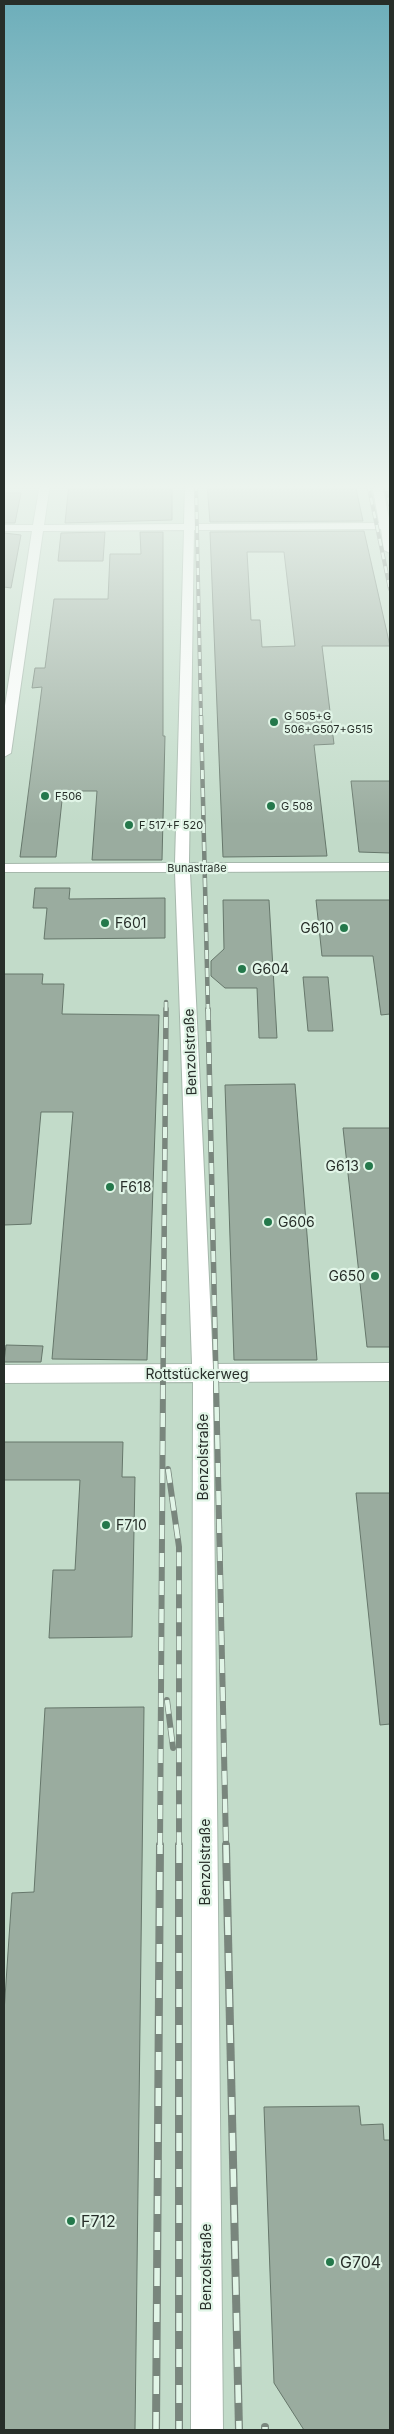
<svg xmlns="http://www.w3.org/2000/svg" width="394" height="2434" font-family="Inter,sans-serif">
	<rect width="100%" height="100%" fill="#d4e7da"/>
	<rect fill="#c2dbc9" x="4" y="484" width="386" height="1946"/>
	<g fill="#9aac9f" stroke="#66776b" fill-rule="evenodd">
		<polygon points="69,484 172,484 172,520 65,523"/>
		<polygon points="207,484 355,484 363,521 210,522"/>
		<polygon points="4,493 21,493 15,523 4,523"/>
		<path d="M364,531L390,646H322L334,744L314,745L327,856L223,857L210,532ZM247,552H284L295,646L262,647L260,620H251Z"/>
		<polygon points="105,532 103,561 58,561 61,533"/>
		<polygon points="140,532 163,532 163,736 165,736 162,860 92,860 97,791 63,791 56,857 20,857 42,687 32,688 35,668 45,668 54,599 108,599 110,554 141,554"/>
		<polygon points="4,533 21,535 11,588 4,587"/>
		<polygon points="351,781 390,781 390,853 359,852"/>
		<polygon points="35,888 70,888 69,899 165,898 165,938 44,939 47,908 33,908"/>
		<polygon points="223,900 269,900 277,1038 259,1038 257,988 225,988 211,976 211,961 224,949"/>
		<polygon points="316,900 390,900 390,1014 381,1015 373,956 322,956"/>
		<polygon points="4,974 43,974 42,984 64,984 62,1014 159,1015 147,1360 52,1359 73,1112 41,1112 31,1224 4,1225"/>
		<polygon points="303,977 328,977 333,1031 308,1031"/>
		<polygon points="295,1084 317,1360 234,1360 225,1085"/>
		<polygon points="343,1128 390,1128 390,1347 367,1347"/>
		<polygon points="6,1345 43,1346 41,1362 4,1362"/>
		<polygon points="4,1442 123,1442 122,1477 135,1477 132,1637 49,1638 53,1570 75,1570 80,1480 4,1480"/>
		<polygon points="356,1493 390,1493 390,1724 380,1725"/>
		<polygon points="144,1707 135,2430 4,2430 4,2012 12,1893 34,1892 45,1708"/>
		<polygon points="359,2106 361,2125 383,2124 384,2140 390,2140 390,2430 304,2430 274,2383 264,2107"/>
	</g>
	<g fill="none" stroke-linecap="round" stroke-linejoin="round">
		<g stroke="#a6b8ac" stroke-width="2">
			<polygon id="street" points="40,484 50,484 44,525 184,524 185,484 195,484 195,524 379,523 372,484 382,484 390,523 390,553 384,550 381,529 194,530 189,863 390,863 390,871 190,872 213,1364 390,1363 390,1381 213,1382 223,2430 191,2430 193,1382 4,1383 4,1365 192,1364 175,872 4,872 4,864 175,863 184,530 43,531 11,753 4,757 4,712 32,531 4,531 4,525 33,525"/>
		</g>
		<use href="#street" fill="#fff" fill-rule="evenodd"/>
		<g stroke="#79867d" stroke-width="4">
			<g id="rail-far4">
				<polyline points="196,484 201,718"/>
				<polyline points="368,484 390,589"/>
				<polyline points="385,484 390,505"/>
			</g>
		</g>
		<g stroke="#79867d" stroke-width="4.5">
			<g id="rail-far3">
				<polyline points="201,716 208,1011"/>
				<polyline points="166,1011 166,1002"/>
			</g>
		</g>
		<g stroke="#79867d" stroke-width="5.5">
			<g id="rail-far2">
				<polyline points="208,1009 216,1380"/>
				<polyline points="163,1380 166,1009"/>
			</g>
		</g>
		<g stroke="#79867d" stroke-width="6">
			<g id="rail-far1">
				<polyline points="216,1379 226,1847"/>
				<polyline points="168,1469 179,1547 179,1847"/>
				<polyline points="167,1700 173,1748"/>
				<polyline points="160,1847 163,1379"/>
			</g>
		</g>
		<g stroke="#79867d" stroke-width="8">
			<g id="rail">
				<polyline points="179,1845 179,2430"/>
				<polyline points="226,1845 239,2430"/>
				<polyline points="265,2427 265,2430"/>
				<polyline points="156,2430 160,1845"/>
			</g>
		</g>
		<use href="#rail-far4" stroke="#e1f5e7" stroke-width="2.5" stroke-dasharray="7" stroke-linecap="butt"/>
		<use href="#rail-far3" stroke="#e1f5e7" stroke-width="3" stroke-dasharray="9" stroke-linecap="butt"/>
		<use href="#rail-far2" stroke="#e1f5e7" stroke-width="4" stroke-dasharray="11" stroke-linecap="butt"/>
		<use href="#rail-far1" stroke="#e1f5e7" stroke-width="4.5" stroke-dasharray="14" stroke-linecap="butt"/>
		<use href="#rail" stroke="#e1f5e7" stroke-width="5.5" stroke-dasharray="18" stroke-linecap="butt"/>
	</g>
	<linearGradient id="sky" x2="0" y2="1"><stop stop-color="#6daeba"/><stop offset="0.59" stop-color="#ecf4ee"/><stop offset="1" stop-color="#ecf4ee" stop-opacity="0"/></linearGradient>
	<rect width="394" height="825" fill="url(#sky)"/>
	<g fill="#24784b" stroke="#e1f5e7" stroke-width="2">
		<circle cx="274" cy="722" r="5"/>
		<circle cx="45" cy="796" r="5"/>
		<circle cx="271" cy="806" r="5"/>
		<circle cx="129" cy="825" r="5"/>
		<circle cx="105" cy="923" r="5"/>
		<circle cx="344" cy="928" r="5"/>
		<circle cx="242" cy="969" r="5"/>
		<circle cx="369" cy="1166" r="5"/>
		<circle cx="110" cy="1187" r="5"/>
		<circle cx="268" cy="1222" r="5"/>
		<circle cx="375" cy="1276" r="5"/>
		<circle cx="106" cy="1525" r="5"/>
		<circle cx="71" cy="2221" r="5"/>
		<circle cx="330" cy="2262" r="5"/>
	</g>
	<g text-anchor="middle" stroke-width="4.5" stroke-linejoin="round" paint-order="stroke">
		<g font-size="11" fill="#272e29" stroke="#e1f5e7" text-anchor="start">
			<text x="284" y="720">G 505+G<tspan x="284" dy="13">506+G507+G515</tspan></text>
			<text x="55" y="800">F506</text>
			<text x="281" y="810">G 508</text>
			<text x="139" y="829">F 517+F 520</text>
		</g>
		<g font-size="11" fill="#272e29" stroke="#e1f5e7">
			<text x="197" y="872">Bunastraße</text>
		</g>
		<g font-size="14" fill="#272e29" stroke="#e1f5e7" text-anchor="start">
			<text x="115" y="928">F601</text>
			<text x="334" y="933" text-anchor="end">G610</text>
			<text x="252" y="974">G604</text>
			<text x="359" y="1171" text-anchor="end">G613</text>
			<text x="120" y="1192">F618</text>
			<text x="278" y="1227">G606</text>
			<text x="365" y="1281" text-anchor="end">G650</text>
			<text x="116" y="1530">F710</text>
		</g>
		<g font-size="14" fill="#272e29" stroke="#e1f5e7">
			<text transform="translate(190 1052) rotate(-92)" y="5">Benzolstraße</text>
			<text x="197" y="1379">Rottstückerweg</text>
			<text transform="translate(203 1457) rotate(-90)" y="5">Benzolstraße</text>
			<text transform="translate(205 1862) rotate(-90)" y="5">Benzolstraße</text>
			<text transform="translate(206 2267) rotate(-90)" y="5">Benzolstraße</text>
		</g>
		<g font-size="16" fill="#272e29" stroke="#e1f5e7" text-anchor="start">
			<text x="81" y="2227">F712</text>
			<text x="340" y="2268">G704</text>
		</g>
	</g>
	<rect width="394" height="2434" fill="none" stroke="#272e29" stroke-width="10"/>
</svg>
